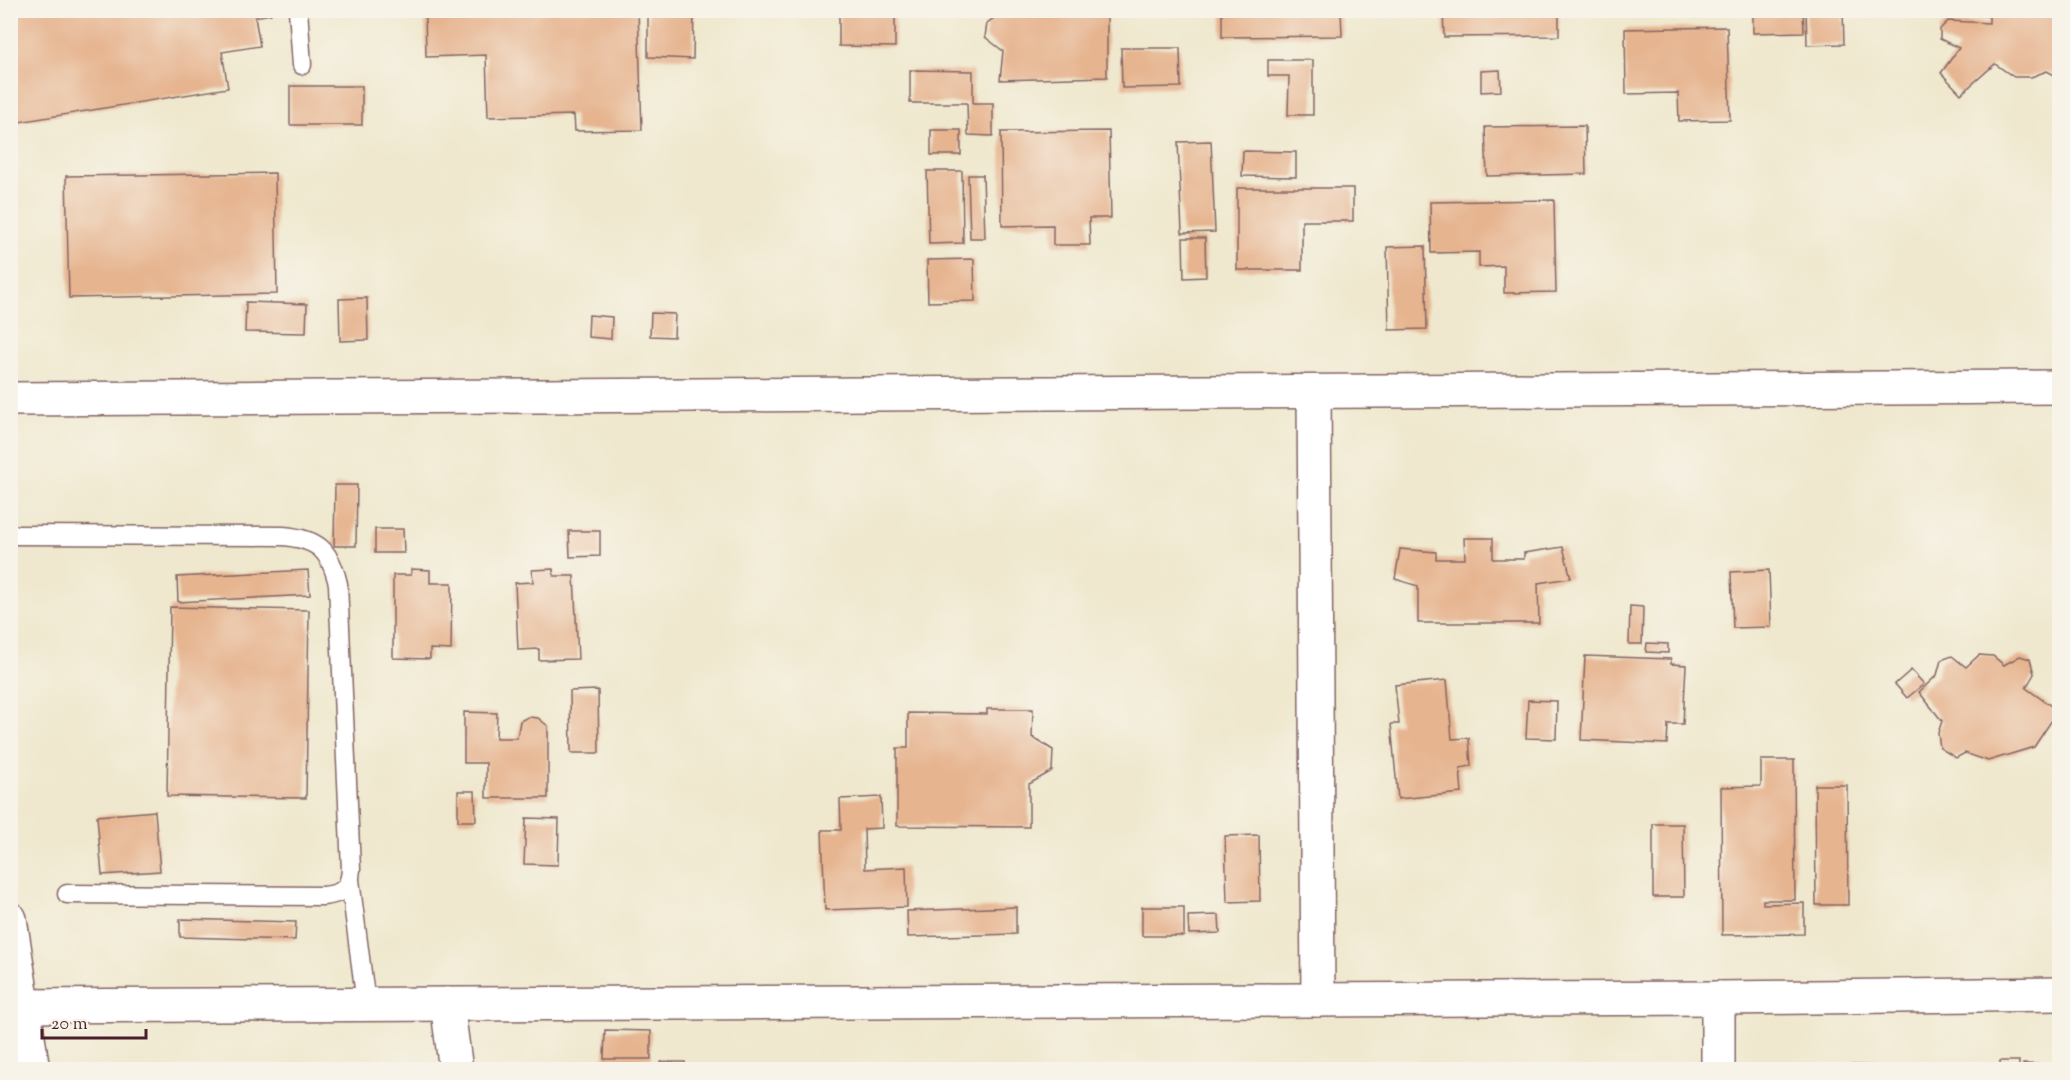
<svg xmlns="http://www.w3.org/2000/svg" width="2070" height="1080" font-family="'Sorts Mill Goudy',serif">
	<rect width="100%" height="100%" fill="#f7f3e8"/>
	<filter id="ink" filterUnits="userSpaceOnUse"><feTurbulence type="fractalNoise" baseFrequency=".0167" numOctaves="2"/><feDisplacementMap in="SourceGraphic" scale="12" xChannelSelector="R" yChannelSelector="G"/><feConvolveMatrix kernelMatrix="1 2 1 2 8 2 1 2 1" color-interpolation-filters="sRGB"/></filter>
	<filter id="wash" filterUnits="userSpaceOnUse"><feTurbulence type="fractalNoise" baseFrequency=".008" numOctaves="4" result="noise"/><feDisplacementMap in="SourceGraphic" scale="24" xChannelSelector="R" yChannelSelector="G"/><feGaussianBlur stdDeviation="1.35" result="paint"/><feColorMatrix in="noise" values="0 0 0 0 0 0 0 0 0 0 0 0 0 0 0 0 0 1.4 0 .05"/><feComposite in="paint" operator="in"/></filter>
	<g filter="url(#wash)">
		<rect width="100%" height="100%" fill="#efe8ce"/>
		<g id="blocks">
			<g fill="#e6b48f">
				<polygon points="10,10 270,10 271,14 255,17 260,46 222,52 228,88 13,123 10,109"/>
				<polygon points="425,10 638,10 642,130 575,131 574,115 488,117 486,55 426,57"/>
				<polygon points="648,10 694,10 693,59 648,57"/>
				<polygon points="839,10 895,10 895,47 839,46"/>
				<polygon points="1001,10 1107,10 1107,77 1000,80 1003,51 985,37 987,23 1001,13"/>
				<polygon points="1222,10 1341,10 1342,36 1222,37"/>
				<polygon points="1443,10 1559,10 1559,36 1444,37"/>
				<polygon points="1753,10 1803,10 1804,32 1753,33"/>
				<polygon points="1806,10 1843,10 1844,44 1807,45"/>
				<polygon points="1943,10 2060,10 2060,78 2047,71 2031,77 2014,77 1995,64 1961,94 1941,73 1959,48 1940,39 1940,29 1948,21 1989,23 1989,16 1943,14"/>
				<polygon points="1727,27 1730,120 1679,121 1678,93 1626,94 1625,29"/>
				<polygon points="1121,48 1180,48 1181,87 1122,88"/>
				<polygon points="1268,60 1313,60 1313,115 1288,115 1289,76 1268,76"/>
				<polygon points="910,70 973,71 973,103 993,103 993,136 968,135 967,103 910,103"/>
				<polygon points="1500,70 1501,91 1481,92 1481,71"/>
				<rect x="290" y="86" width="72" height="39"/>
				<polygon points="1585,126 1586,174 1487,176 1485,127"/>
				<rect x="931" y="130" width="30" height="25"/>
				<polygon points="1109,131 1111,218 1089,218 1090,245 1053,245 1053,225 1002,226 1001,132"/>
				<polygon points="1211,141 1215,232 1182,233 1178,142"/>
				<polygon points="1243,151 1296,152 1296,177 1242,176"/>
				<polygon points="927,171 962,171 963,243 929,244"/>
				<polygon points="275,173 277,294 69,298 66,176"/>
				<polygon points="968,175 983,175 985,238 970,238"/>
				<polygon points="1237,188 1353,188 1353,221 1302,221 1302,270 1237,270"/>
				<polygon points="1554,200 1556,292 1504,293 1504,266 1479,267 1479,252 1431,253 1430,202"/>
				<polygon points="1183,238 1205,238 1206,277 1184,278"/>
				<polygon points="1425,246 1427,329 1389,330 1387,247"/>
				<polygon points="974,259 975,301 928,302 927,260"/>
				<polygon points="367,298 368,340 340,341 339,299"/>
				<polygon points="246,302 307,304 306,333 245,332"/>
				<polygon points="651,313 675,314 674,337 650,336"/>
				<polygon points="589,315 612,317 611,339 588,337"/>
				<polygon points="335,485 357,485 356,546 334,546"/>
				<polygon points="375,529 403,529 404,553 375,553"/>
				<polygon points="569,531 600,531 600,556 570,557"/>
				<polygon points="1464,538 1493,538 1493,559 1524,559 1524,553 1563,547 1571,578 1538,583 1539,623 1418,623 1418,586 1395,579 1400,549 1436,552 1436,559 1465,559"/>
				<polygon points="411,569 430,570 430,583 452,583 451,650 430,649 430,659 393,658 393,575 411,575"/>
				<polygon points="553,569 554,576 574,576 578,659 539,660 539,649 518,650 515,583 533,582 532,570"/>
				<polygon points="308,570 310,595 178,602 177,577"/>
				<polygon points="1769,570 1771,627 1733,628 1731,572"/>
				<polygon points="1630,606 1643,607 1642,644 1629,644"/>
				<polygon points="170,607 309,610 306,798 167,796"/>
				<polygon points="1647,643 1668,644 1668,653 1646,652"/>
				<polygon points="1979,655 1993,656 2004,665 2020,656 2030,659 2034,674 2026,688 2058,711 2034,747 1988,761 1965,753 1956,758 1940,748 1938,733 1942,721 1919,692 1937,675 1941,660 1952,656 1966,667"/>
				<polygon points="1585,656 1671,659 1671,664 1686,665 1683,724 1668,724 1667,744 1581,740"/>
				<polygon points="1911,670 1924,684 1907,698 1895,684"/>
				<polygon points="1447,680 1452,739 1469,738 1471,766 1460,768 1462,793 1398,799 1391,724 1399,724 1395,685"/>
				<polygon points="598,690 599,753 571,753 570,691"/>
				<polygon points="1528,700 1557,701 1556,739 1526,738"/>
				<polygon points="987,709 1033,709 1032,737 1053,750 1052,771 1029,784 1029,827 897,826 897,748 908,748 908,713 987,714"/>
				<polygon points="464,712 497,713 496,738 517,738 520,721 528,717 538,718 548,726 548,798 486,798 486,763 464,763"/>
				<polygon points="1761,760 1794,760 1795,900 1763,900 1763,904 1804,903 1804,934 1722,935 1721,787 1761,786"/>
				<polygon points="1815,785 1847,785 1848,905 1816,905"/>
				<polygon points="458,791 475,791 476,821 458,821"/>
				<polygon points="881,797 882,828 864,829 865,869 906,867 907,907 825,910 822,830 841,830 840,799"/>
				<polygon points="155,811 160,871 102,875 97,816"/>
				<polygon points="526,818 559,819 558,865 524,864"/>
				<polygon points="1653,824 1683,824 1684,897 1653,897"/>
				<polygon points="1259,835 1260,901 1227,902 1225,836"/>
				<polygon points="1016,907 1016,934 908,937 907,911"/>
				<rect x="1142" y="907" width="42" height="29"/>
				<polygon points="1219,915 1220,933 1189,934 1188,916"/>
				<polygon points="180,919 296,922 295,940 180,937"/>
				<polygon points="605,1030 651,1031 651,1059 604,1059"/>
				<rect x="2000" y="1061" width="19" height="9"/>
				<rect x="661" y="1062" width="24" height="8"/>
				<polygon points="2023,1064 2060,1065 2060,1070 2023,1070"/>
				<polygon points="1842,1065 1891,1066 1891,1070 1842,1070"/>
			</g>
		</g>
	</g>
	<g filter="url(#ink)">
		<use href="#blocks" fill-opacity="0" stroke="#846564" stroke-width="1.5"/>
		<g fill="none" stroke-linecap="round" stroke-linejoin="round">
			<g stroke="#846564" stroke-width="21">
				<g id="lane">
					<polyline points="298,10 302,65"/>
					<path d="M10,535L283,536C318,539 330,550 338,584L351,869C350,889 342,894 323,896L67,894"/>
					<polyline points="350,880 366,1004"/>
				</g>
			</g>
			<g stroke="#846564" stroke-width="36">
				<g id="street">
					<polyline points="1314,392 1318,1000"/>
					<polyline points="10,399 2060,387"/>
					<polyline points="10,919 33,1070"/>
					<polyline points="1718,998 1718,1070"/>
					<polyline points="447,1004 456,1070"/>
					<polyline points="10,1006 1718,998 2060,994"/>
				</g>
			</g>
			<use href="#lane" stroke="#fff" stroke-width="18"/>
			<use href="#street" stroke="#fff" stroke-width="33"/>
		</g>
	</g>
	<rect width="2070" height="1080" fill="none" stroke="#f7f3e8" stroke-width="36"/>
	<path d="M42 1029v9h104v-9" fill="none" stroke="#4a1f2b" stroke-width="3"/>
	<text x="51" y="1029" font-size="18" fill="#4a1f2b" stroke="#f7f3e8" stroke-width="4.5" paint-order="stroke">20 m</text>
</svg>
